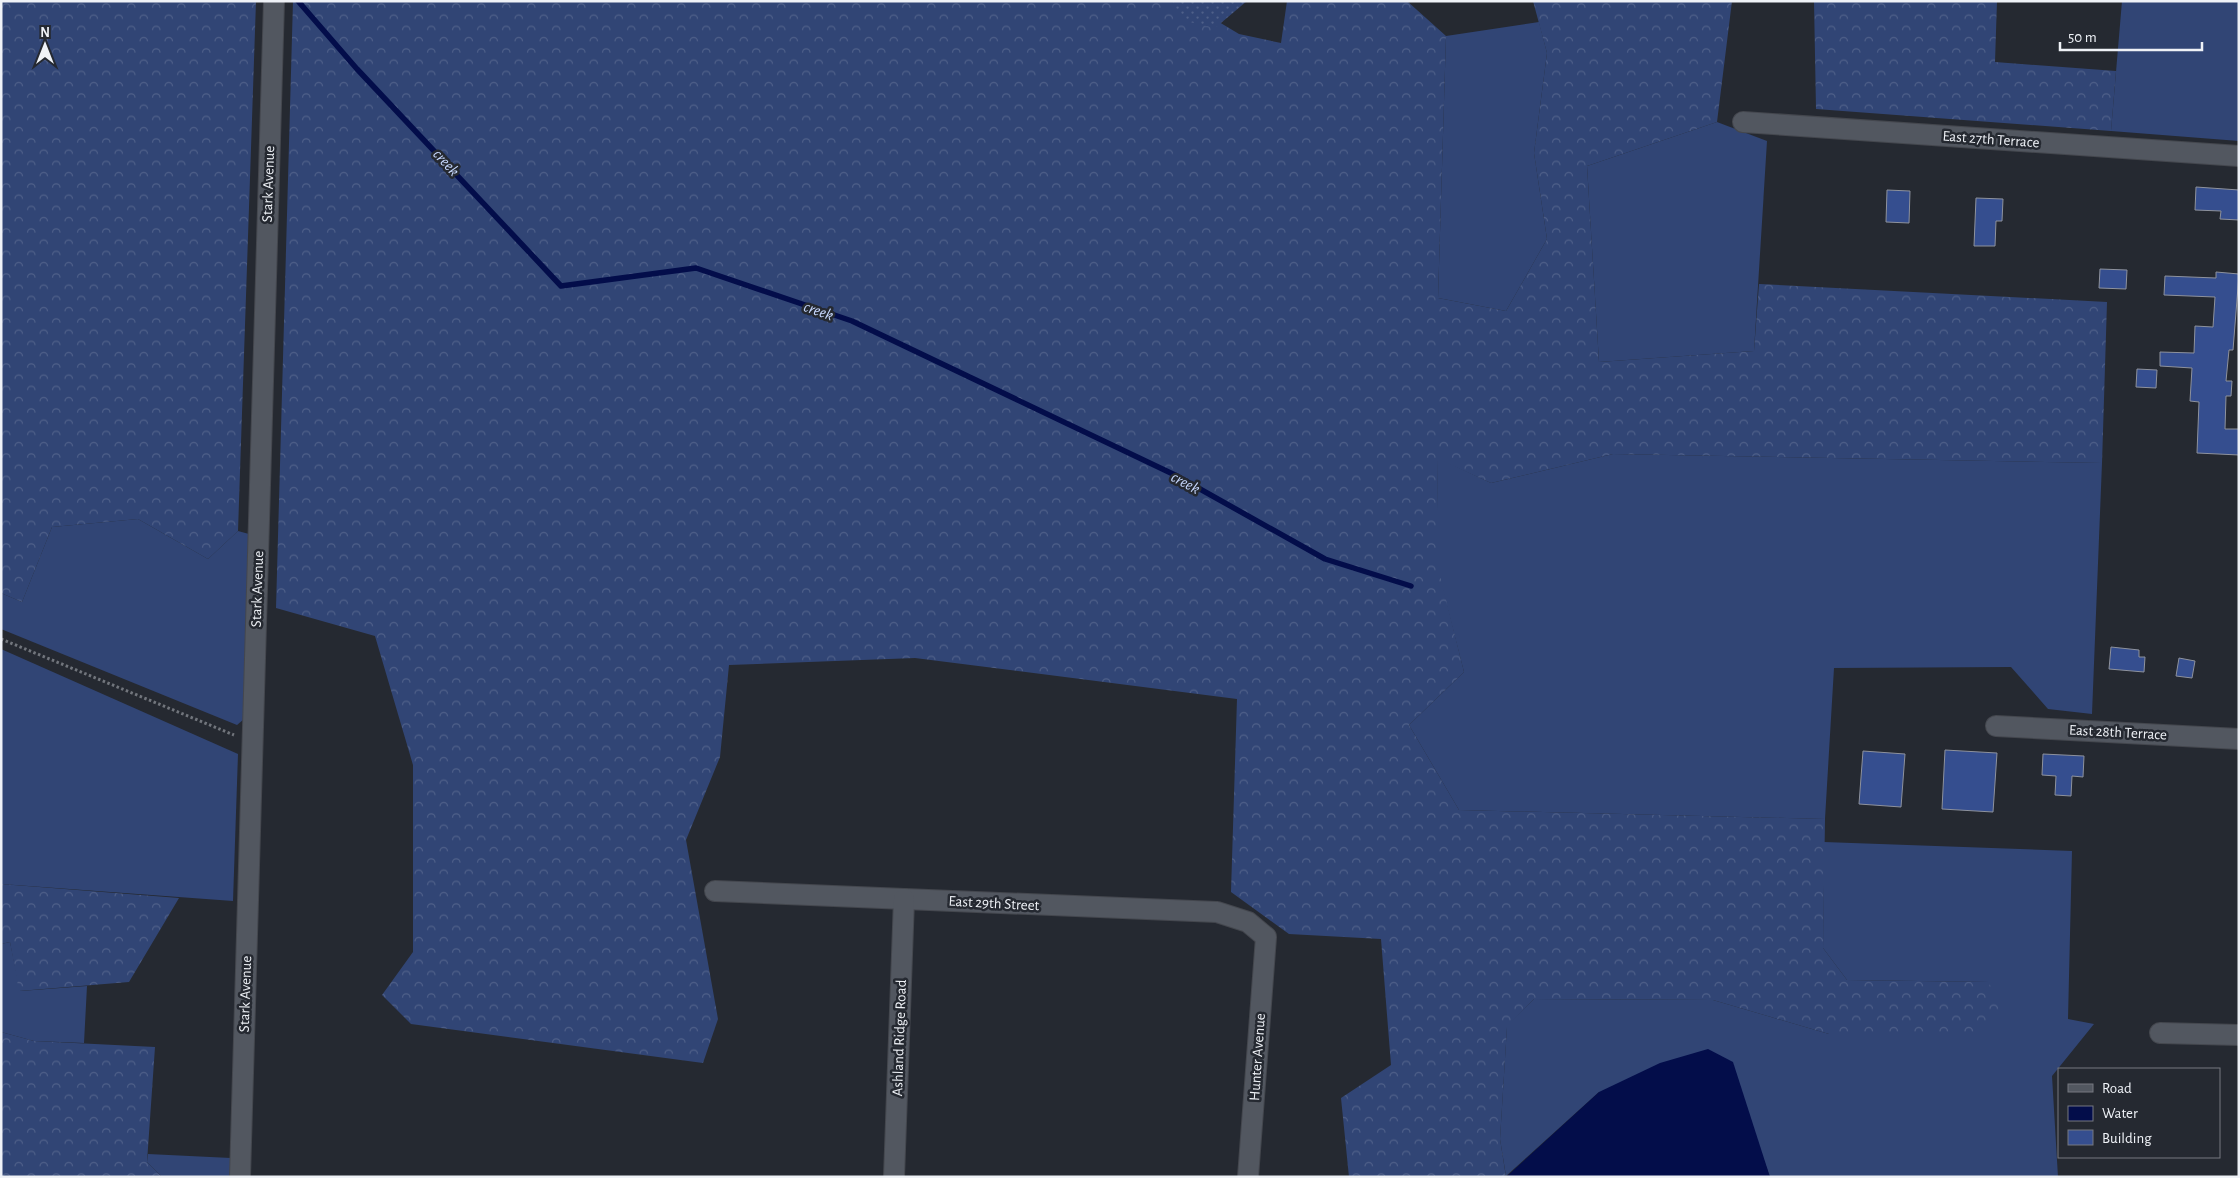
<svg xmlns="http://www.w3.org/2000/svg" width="2240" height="1178" font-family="'Alegreya Sans',sans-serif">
	<defs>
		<pattern id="forest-crowns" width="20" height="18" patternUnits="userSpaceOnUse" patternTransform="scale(1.25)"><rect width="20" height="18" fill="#314575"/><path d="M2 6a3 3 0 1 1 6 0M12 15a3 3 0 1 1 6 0" fill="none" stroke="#4f6089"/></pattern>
		<pattern id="park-dots" width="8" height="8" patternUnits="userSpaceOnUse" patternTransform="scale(1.25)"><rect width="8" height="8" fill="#314575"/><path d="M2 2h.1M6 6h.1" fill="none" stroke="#4f6089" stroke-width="1.8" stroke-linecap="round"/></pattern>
	</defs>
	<rect width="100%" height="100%" fill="#252931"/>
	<g fill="#314575">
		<polygon points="2122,1 2239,1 2239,141 2111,131"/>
		<polygon points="1539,22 1547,53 1534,153 1547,239 1506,311 1438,298 1446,36"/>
		<polygon points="1717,122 1767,141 1754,351 1599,362 1587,166"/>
		<polygon points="1613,454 2102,463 2092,714 2048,709 2011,667 1834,668 1825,819 1459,810 1409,725 1464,672 1436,563 1438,458 1491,483"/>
		<polygon points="138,519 208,559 238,531 249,534 244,719 237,725 1,629 1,593 22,602 52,527"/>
		<polygon points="1,649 238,754 233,901 1,884"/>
		<polygon points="1824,842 2072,851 2068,1019 2094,1024 2052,1076 2058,1177 1770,1177 1754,1133 1599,1092 1506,1176 1500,1139 1507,1026 1534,999 1713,1000 1829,1034 1988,982 1847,980 1823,948"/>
		<polygon points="10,942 20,991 87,986 84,1043 34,1041 1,1032 1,944"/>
		<polygon points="148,1154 231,1158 230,1177 162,1177 147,1162"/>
	</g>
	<g fill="url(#forest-crowns)">
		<polygon points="1,1 256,1 238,531 208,559 138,519 52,527 22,602 1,593"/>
		<polygon points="293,1 1184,1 1239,34 1281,43 1287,1 1407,1 1446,36 1438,298 1506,311 1547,239 1534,153 1547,53 1533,1 1732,1 1717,122 1587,166 1599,362 1754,351 1759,284 2107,302 2102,463 1613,454 1491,483 1438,459 1437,563 1464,672 1409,725 1459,810 1825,819 1823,948 1847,980 1988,982 2004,1007 1982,1033 1829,1034 1713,1000 1534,999 1507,1027 1500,1139 1506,1177 1349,1177 1341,1098 1391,1065 1381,939 1289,934 1231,892 1237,699 915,658 729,665 720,757 686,840 718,1019 703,1063 411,1024 382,995 413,952 413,765 375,636 276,608"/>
		<polygon points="1814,1 1997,1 1995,62 2116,71 2111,131 1816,109"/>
		<polygon points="1,884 179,898 129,982 19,991 10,942 1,944"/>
		<polygon points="1,1032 34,1041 155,1047 147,1162 162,1177 1,1177"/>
	</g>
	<polygon fill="url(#park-dots)" points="1173,1 1247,1 1215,28 1181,20"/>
	<polygon fill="#030d4a" points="1708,1049 1733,1062 1770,1177 1506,1177 1599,1092 1660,1063"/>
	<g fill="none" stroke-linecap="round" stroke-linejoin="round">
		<polyline stroke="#030d4a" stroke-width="5.5" points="298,1 357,69 561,286 696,268 852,321 1175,475 1325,559 1411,586"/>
	</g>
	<g fill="#354e8f" stroke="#8e929d">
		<polygon points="2196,187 2239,190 2239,220 2220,219 2221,211 2195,210"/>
		<polygon points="1887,190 1910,191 1909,223 1886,222"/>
		<polygon points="1976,198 2003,199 2002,221 1996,221 1995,246 1974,246"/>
		<polygon points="2100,269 2127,270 2126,289 2099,288"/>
		<polygon points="2216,272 2239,274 2233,350 2229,350 2226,381 2232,381 2231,396 2226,396 2225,429 2239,429 2239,455 2197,453 2199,402 2190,401 2192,368 2160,366 2160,352 2194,353 2195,326 2213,327 2215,297 2164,295 2165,276 2216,278"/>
		<polygon points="2137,369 2157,370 2156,388 2136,387"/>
		<polygon points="2111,647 2139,650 2139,657 2145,657 2144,672 2109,669"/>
		<polygon points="2179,658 2195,661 2192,678 2176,676"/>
		<polygon points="1945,750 1997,753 1993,812 1942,809"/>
		<polygon points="1863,751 1905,754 1901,807 1859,804"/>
		<polygon points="2043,754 2084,756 2083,777 2072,776 2071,796 2055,795 2056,776 2042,775"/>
	</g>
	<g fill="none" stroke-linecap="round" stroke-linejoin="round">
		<g stroke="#44474e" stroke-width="22">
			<g id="minor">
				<polyline points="1743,122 2239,156"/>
				<polyline points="1996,726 2239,739"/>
				<polyline points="715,891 1217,912 1248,922 1266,937 1248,1177"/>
				<polyline points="2160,1033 2239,1035"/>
				<polyline points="240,1177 274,1"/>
				<polyline points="894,1177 904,899"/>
			</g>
		</g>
		<polyline stroke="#71757c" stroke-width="3" stroke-dasharray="2.5 2.5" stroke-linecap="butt" points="1,639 234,735"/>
		<use href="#minor" stroke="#525760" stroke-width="20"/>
	</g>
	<g text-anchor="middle" stroke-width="5" stroke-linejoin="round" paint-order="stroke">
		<g font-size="15" fill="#eff2f7" stroke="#252931">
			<text transform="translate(1991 139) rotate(4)" y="5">East 27th Terrace</text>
			<text transform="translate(268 184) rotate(-88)" y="5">Stark Avenue</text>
			<text transform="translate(257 589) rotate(-88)" y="5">Stark Avenue</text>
			<text transform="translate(2118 732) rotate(3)" y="5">East 28th Terrace</text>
			<text transform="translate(994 903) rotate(3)" y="5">East 29th Street</text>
			<text transform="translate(245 994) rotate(-88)" y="5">Stark Avenue</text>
			<text transform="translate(899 1038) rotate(-88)" y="5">Ashland Ridge Road</text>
			<text transform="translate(1257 1057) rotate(-86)" y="5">Hunter Avenue</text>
		</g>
		<g font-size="16" font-style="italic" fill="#c7d8fe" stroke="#252931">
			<text transform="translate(447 162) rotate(47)" y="6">creek</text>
			<text transform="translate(819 310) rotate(19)" y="6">creek</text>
			<text transform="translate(1186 482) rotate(28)" y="6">creek</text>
		</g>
	</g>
	<rect width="2240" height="1178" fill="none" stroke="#eff2f7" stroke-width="5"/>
	<rect x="2058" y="1068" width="162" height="90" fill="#252931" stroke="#767980"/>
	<rect x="2068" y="1084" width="25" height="8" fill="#525760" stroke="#767980"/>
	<text x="2102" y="1093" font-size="15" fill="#eff2f7">Road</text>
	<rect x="2068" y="1106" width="25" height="15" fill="#030d4a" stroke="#767980"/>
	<text x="2102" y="1118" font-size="15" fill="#eff2f7">Water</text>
	<rect x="2068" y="1130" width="25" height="15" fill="#354e8f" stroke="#767980"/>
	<text x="2102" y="1143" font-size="15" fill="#eff2f7">Building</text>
	<g transform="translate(45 45)" stroke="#252931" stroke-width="4" paint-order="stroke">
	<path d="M0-4L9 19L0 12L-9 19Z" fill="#eff2f7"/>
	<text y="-8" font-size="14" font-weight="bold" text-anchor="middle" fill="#eff2f7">N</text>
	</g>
	<path d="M2060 42v8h142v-8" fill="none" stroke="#eff2f7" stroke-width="2.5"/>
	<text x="2068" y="42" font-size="15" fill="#eff2f7" stroke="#252931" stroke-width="4" paint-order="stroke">50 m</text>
</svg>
